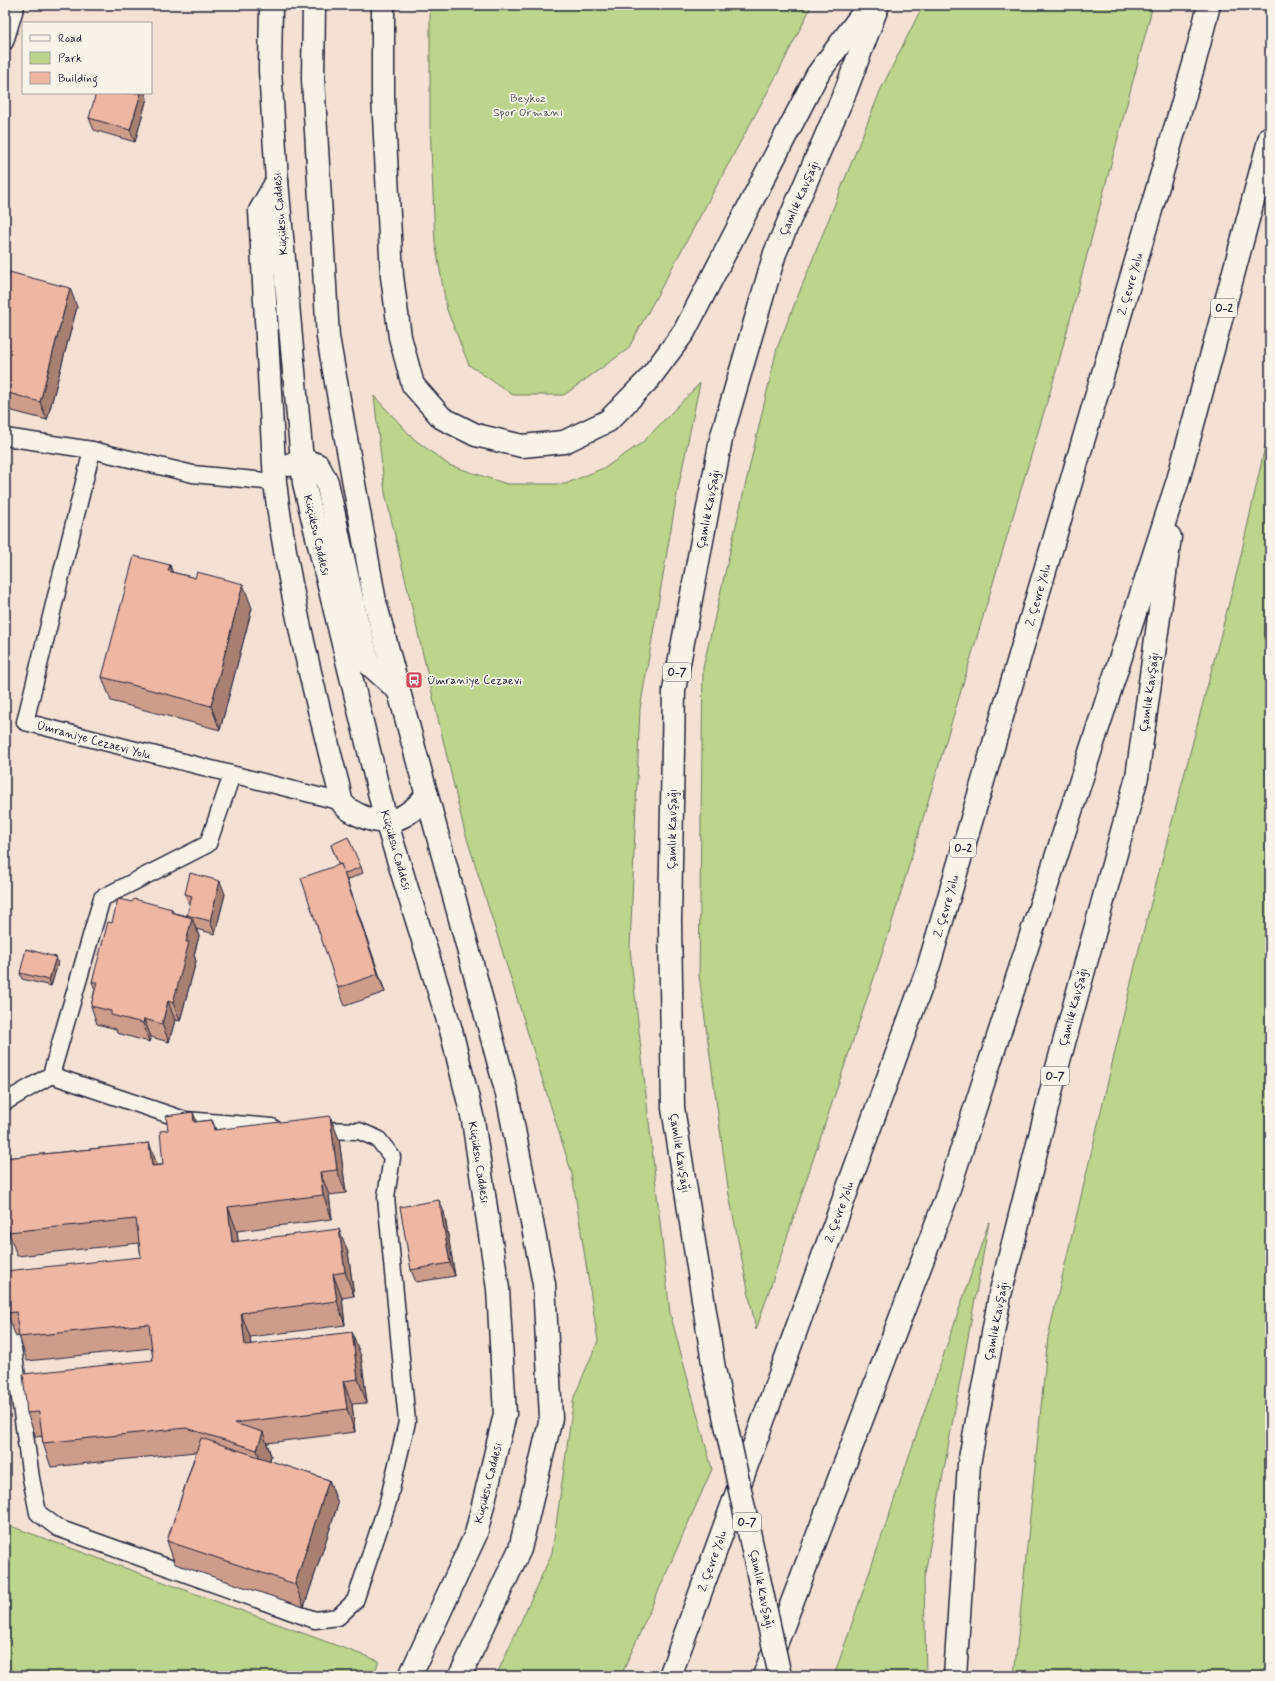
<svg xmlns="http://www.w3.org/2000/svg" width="1275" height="1681" font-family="Mynerve,sans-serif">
	<rect width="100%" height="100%" fill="#f4e1d3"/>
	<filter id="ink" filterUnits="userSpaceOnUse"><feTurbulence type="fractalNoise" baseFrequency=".025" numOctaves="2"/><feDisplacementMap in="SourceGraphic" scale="8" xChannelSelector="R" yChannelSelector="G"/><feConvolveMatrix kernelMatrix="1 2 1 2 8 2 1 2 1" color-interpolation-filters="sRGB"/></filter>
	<g filter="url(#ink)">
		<g fill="#bcd48b" stroke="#6f7b63">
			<polygon points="430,5 812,5 780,69 628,349 564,395 513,395 469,365 447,310 435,242 430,124"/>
			<polygon points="923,5 1153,5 1058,365 887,939 756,1330 729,1195 699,975 703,668 777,348 881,89"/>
			<polygon points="700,383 677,494 640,709 630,949 670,1313 712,1469 621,1676 496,1676 552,1553 574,1397 598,1341 572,1174 464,829 385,493 374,396 414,439 449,465 507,484 565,484 606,467 643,442"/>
			<polygon points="1270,424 1270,1676 1014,1676 1048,1337 1139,949 1238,568"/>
			<polygon points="989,1222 924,1579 926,1676 834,1676"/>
			<polygon points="5,1524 379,1661 373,1676 5,1676"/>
		</g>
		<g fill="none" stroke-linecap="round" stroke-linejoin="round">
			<g stroke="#22223b" stroke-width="19">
				<g id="lane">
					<polyline points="5,42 16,5"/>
					<polyline points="5,437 92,450"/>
					<polyline points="275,482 193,474 92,450 25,722 342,802"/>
					<polyline points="51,1075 185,1120 272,1127"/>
					<polyline points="5,1102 51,1075 102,898 208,844 232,775"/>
					<polyline points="5,1290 31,1478 38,1513 58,1528 315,1620 338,1617 355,1601 388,1502 407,1422 386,1197 392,1157 378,1139 359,1131 315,1130"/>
				</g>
			</g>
			<g stroke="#22223b" stroke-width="25">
				<g id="primary">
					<polyline points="271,5 270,70 277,181 304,483 386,821 451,1030 473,1120 498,1289 505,1414 476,1534 410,1676"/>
					<polyline points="314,5 313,79 328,337 375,602 507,1094 544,1284 551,1418 520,1549 460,1676"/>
					<path d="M277,181L260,211L275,482C285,569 305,656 327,741C330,755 334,770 338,785C339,790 340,798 342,802C345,808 353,812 359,815C387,829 409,818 427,795"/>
					<polyline points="289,465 302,459 318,465 327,482 355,613 369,664 399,691"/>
				</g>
			</g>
			<g stroke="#22223b" stroke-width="25">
				<g id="highway">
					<polyline points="383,5 383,96 392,276 400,337 413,385 442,418 476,435 522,446 564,442 608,421 649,379 684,332 817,75 869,5"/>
					<polyline points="714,1369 673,1108 670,921 674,690 721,439 775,253 846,90 878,5"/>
					<polyline points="670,1676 928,968 1194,64 1209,5"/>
					<polyline points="764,1676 945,1201 1178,480 1270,137"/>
					<polyline points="955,1676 969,1464 1000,1295 1057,1068 1137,777 1170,537"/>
				</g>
			</g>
			<use href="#lane" stroke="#f7f3e8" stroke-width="16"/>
			<use href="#primary" stroke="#f7f3e8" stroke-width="22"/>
			<use href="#highway" stroke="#f7f3e8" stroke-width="22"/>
			<g stroke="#22223b" stroke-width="25" stroke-linecap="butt">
				<polyline id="highway-bridge" points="714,1369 780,1676"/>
			</g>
			<use href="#highway-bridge" stroke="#f7f3e8" stroke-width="22"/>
		</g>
		<g fill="#cd9d8c" stroke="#22223b">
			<polygon points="147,98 135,142 94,130 89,118"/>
			<polygon points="5,289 77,307 47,420 5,409"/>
			<polygon points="172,572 195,578 252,608 220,730 111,701 102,677"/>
			<polygon points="331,845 361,867 363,873 347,880 385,992 345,1006 338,988 339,865"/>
			<polygon points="185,894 225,894 215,934 196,929 199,936 194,955 196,961 180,1021 175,1020 169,1042 151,1037 149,1042 117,1033 116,1029 97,1024 91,1006 95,989 92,982 112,923 132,902 172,909 173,913 188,916 187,915 190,907"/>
			<polygon points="58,963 51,986 22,979 20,973"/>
			<polygon points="212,1120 216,1130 339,1139 346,1193 329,1195 332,1219 237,1231 238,1242 348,1252 354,1296 342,1298 345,1325 250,1337 251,1345 361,1356 367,1403 352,1404 355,1432 267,1443 271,1456 270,1461 329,1480 338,1504 304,1607 175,1564 167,1541 196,1452 195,1452 51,1467 43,1443 42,1436 36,1437 27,1413 153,1360 152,1348 27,1361 19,1336 16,1337 7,1313 141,1257 139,1243 17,1256 9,1233 5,1234 5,1158 149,1143 157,1165 163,1165 168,1130 197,1122"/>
			<polygon points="444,1212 455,1276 416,1282 411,1270"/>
		</g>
		<g fill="#a78072" stroke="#22223b">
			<polygon points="141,93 145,93 147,98 135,142 130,130"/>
			<polygon points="70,288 77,307 47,420 40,402"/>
			<polygon points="170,565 178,588 168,571"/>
			<polygon points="243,584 252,608 220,730 211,706"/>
			<polygon points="341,864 347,882 385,992 378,974"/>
			<polygon points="220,881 225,894 215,934 210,921"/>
			<polygon points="192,918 199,936 194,955 196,961 180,1021 173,1003 186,942"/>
			<polygon points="56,957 58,963 51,986 49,980"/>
			<polygon points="168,1001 175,1020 169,1042 162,1024"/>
			<polygon points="144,1019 151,1037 149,1042 143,1023"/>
			<polygon points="193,1112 202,1136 194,1122"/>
			<polygon points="330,1116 339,1139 346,1193 337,1170"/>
			<polygon points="212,1120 221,1144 214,1130"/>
			<polygon points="149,1143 158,1167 152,1166"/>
			<polygon points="320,1172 329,1195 332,1219 323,1195"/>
			<polygon points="439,1200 444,1212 455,1276 450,1263"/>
			<polygon points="228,1207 237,1231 241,1266 232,1242"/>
			<polygon points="339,1229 348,1252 354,1296 345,1272"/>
			<polygon points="333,1274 342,1298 345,1325 337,1301"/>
			<polygon points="241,1313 250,1337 254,1369 245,1345"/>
			<polygon points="352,1332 361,1356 367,1403 358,1379"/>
			<polygon points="343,1381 352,1404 355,1432 347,1409"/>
			<polygon points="263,1432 271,1456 265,1474 257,1450"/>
			<polygon points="329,1480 338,1504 304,1607 295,1584"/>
		</g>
		<g fill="#eeb7a3" stroke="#22223b">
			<polygon points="96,93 141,93 130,130 89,118"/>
			<polygon points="9,272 70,288 40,402 5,392 5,289"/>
			<polygon points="134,556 170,565 168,571 195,578 197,572 243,584 211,706 102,677"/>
			<polygon points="348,837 361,867 344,874 341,864 339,865 331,845"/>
			<polygon points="341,864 378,974 338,988 301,878"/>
			<polygon points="190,873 220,881 210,921 187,915 192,896 185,894"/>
			<polygon points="118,899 132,902 134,899 172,909 171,912 192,918 186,942 189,942 173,1003 168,1001 162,1024 144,1019 143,1023 111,1015 111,1011 91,1006 97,982 92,982 108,922 112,923"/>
			<polygon points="26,949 56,957 49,980 20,973"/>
			<polygon points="193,1112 194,1122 212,1120 214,1130 330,1116 337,1170 320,1172 323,1195 228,1207 232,1242 339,1229 345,1272 333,1274 337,1301 241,1313 245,1345 352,1332 358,1379 343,1381 347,1409 234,1423 263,1432 257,1450 186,1428 43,1443 39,1412 27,1413 23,1374 153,1360 149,1324 19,1337 16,1312 7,1313 5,1292 5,1271 141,1257 136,1219 8,1232 6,1209 5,1209 5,1158 149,1143 152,1166 163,1165 160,1131 168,1130 166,1116"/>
			<polygon points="439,1200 450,1263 411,1270 400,1207"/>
			<polygon points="201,1438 329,1480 295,1584 167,1541"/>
		</g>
	</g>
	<defs>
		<g id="bus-square" transform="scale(0.9)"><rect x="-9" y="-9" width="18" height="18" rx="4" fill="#d1495b" stroke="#f7f3e8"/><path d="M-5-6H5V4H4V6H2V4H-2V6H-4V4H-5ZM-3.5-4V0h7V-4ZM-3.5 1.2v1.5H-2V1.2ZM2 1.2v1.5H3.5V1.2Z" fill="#fff"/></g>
	</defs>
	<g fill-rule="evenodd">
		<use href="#bus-square" x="414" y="680"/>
	</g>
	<g text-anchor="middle" stroke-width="3.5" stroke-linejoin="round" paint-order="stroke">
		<g fill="#f7f3e8" stroke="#62616f" stroke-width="1">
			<rect x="1211" y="299" width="26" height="18" rx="3"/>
			<rect x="663" y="663" width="28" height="18" rx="3"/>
			<rect x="950" y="839" width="26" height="18" rx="3"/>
			<rect x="1041" y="1067" width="28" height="18" rx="3"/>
			<rect x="733" y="1513" width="28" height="18" rx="3"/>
		</g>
		<g font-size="11" font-weight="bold" fill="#22223b">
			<text x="1224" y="312">O-2</text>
			<text x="677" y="676">O-7</text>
			<text x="963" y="852">O-2</text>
			<text x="1055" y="1080">O-7</text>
			<text x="747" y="1526">O-7</text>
		</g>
		<g font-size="12" fill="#505753" stroke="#f7f3e8">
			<text x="528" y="102">Beykoz<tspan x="528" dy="14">Spor Ormanı</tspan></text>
		</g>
		<g font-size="12" fill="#22223b" stroke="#f7f3e8">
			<text transform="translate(799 198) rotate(-66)" y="4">Çamlık Kavşağı</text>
			<text transform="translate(280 214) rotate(-95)" y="4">Küçüksu Caddesi</text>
			<text transform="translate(1130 284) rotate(-74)" y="4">2. Çevre Yolu</text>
			<text transform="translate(708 509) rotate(-79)" y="4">Çamlık Kavşağı</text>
			<text transform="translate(317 535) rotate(77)" y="4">Küçüksu Caddesi</text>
			<text transform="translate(1038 595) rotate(-74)" y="4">2. Çevre Yolu</text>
			<text transform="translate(1149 692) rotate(-82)" y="4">Çamlık Kavşağı</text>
			<text transform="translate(94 740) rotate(15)" y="4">Ümraniye Cezaevi Yolu</text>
			<text transform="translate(672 829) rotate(-89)" y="4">Çamlık Kavşağı</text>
			<text transform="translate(396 850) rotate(74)" y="4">Küçüksu Caddesi</text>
			<text transform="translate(946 906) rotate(-74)" y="4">2. Çevre Yolu</text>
			<text transform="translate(1073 1007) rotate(-75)" y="4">Çamlık Kavşağı</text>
			<text transform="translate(680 1153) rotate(81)" y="4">Çamlık Kavşağı</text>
			<text transform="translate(479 1162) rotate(81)" y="4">Küçüksu Caddesi</text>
			<text transform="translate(839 1212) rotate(-70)" y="4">2. Çevre Yolu</text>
			<text transform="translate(996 1321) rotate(-79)" y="4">Çamlık Kavşağı</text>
			<text transform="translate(488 1483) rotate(-76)" y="4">Küçüksu Caddesi</text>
			<text transform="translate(712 1561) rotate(-70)" y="4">2. Çevre Yolu</text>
			<text transform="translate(762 1589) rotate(78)" y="4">Çamlık Kavşağı</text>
		</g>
		<g font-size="12" fill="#22223b" stroke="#f7f3e8" text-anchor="start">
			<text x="427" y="684">Ümraniye Cezaevi</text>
		</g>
	</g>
	<rect width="1275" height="1681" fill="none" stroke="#f7f3e8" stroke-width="20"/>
	<rect x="10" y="10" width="1255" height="1661" fill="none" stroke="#22223b" stroke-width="1.5" filter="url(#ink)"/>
	<rect x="22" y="22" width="130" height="72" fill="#f7f3e8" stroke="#a29fa3"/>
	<rect x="30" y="35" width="20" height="6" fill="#f7f3e8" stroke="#a29fa3"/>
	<text x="58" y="42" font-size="12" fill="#22223b">Road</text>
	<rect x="30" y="52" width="20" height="12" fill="#bcd48b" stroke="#a29fa3"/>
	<text x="58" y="62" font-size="12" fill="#22223b">Park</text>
	<rect x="30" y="72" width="20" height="12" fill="#eeb7a3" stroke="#a29fa3"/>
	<text x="58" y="82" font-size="12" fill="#22223b">Building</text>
</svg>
